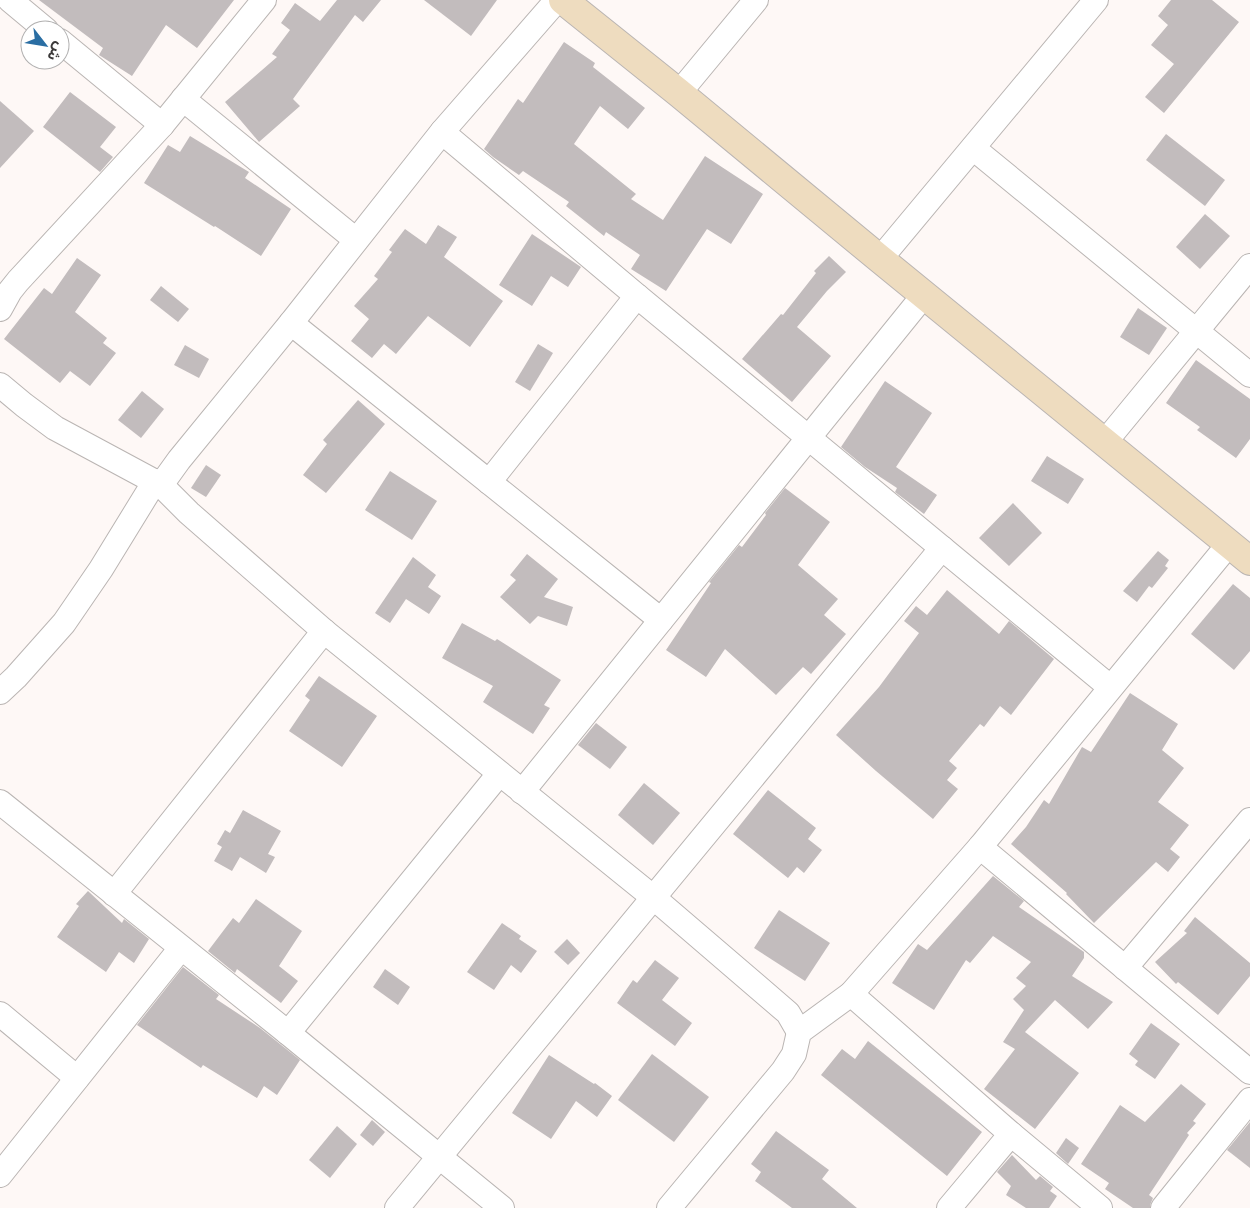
<svg xmlns="http://www.w3.org/2000/svg" width="1250" height="1208" font-family="Helvetica,'Noto Sans Arabic',sans-serif">
	<rect width="100%" height="100%" fill="#fef8f6"/>
	<g fill="#c2bcbd">
		<polygon points="39,0 234,0 197,48 166,25 132,76 99,55 103,48"/>
		<polygon points="337,0 381,0 363,22 355,15 293,99 300,106 259,142 225,102 277,57 272,54 290,30 281,23 295,3 320,21"/>
		<polygon points="424,0 497,0 471,36"/>
		<polygon points="1171,0 1212,0 1239,22 1164,113 1145,97 1174,64 1151,45 1168,25 1158,16"/>
		<polygon points="564,42 595,63 593,67 645,108 628,129 600,106 574,144 636,194 631,199 663,220 705,156 763,194 731,244 707,229 666,291 631,269 640,255 606,232 604,236 566,206 569,202 523,171 519,175 493,157 484,149 518,99 523,103"/>
		<polygon points="70,92 116,127 100,147 113,157 100,172 43,127"/>
		<polygon points="0,101 34,131 0,168"/>
		<polygon points="1166,134 1225,180 1205,206 1146,160"/>
		<polygon points="190,136 249,172 245,178 291,209 261,256 215,226 214,227 144,183 168,145 180,152"/>
		<polygon points="1205,214 1230,236 1200,269 1176,247"/>
		<polygon points="438,225 457,237 444,257 503,301 470,347 428,316 396,354 384,344 372,358 351,341 369,319 354,306 378,279 374,276 392,252 389,250 405,229 426,244"/>
		<polygon points="532,234 581,267 568,287 551,276 532,306 499,285"/>
		<polygon points="829,256 846,272 827,291 797,327 831,356 792,402 742,359 781,314 783,315 816,273 814,271"/>
		<polygon points="77,258 101,275 75,312 107,338 103,343 116,353 90,386 70,371 60,383 4,339 44,288 52,294"/>
		<polygon points="161,286 189,309 178,322 150,300"/>
		<polygon points="1138,308 1167,328 1149,355 1120,337"/>
		<polygon points="538,344 553,353 530,391 515,382"/>
		<polygon points="185,345 209,359 199,378 174,365"/>
		<polygon points="1196,360 1250,399 1250,439 1236,458 1197,430 1200,427 1166,403"/>
		<polygon points="885,381 932,413 896,467 937,495 924,514 895,492 897,488 865,467 841,447"/>
		<polygon points="142,391 164,409 141,438 118,420"/>
		<polygon points="358,400 385,424 326,493 303,475 327,444 323,440"/>
		<polygon points="1047,456 1084,479 1068,504 1031,481"/>
		<polygon points="206,465 221,475 206,497 191,488"/>
		<polygon points="390,471 437,501 412,540 365,510"/>
		<polygon points="785,488 830,522 798,565 838,599 824,615 846,634 811,674 803,667 776,695 725,649 706,677 666,650 711,583 709,582 739,545 742,547 766,515 765,513"/>
		<polygon points="1013,503 1042,533 1009,566 979,538"/>
		<polygon points="1158,551 1169,560 1165,566 1168,568 1152,588 1149,586 1137,602 1123,591"/>
		<polygon points="527,554 558,579 544,597 573,607 567,626 538,616 530,624 500,597 516,580 510,575"/>
		<polygon points="413,557 436,575 428,587 441,596 429,614 406,599 390,623 375,613"/>
		<polygon points="1233,584 1250,598 1250,651 1234,670 1191,634"/>
		<polygon points="947,590 999,634 1009,621 1054,659 1011,715 1000,706 984,727 980,724 949,761 957,768 947,780 958,789 933,819 876,771 836,735 879,687 919,633 904,621 916,606 927,615"/>
		<polygon points="462,623 495,641 497,639 561,680 544,705 550,708 533,734 483,702 493,686 442,658"/>
		<polygon points="319,676 377,716 342,767 289,731 310,700 305,696"/>
		<polygon points="1130,693 1178,724 1162,750 1184,768 1158,802 1189,825 1170,849 1180,857 1168,872 1156,862 1094,923 1066,894 1067,893 1011,844 1026,827 1044,800 1049,804 1082,747 1091,752"/>
		<polygon points="596,723 627,747 610,769 578,745"/>
		<polygon points="644,783 680,813 653,845 618,815"/>
		<polygon points="768,790 816,828 808,839 822,850 804,873 797,867 788,878 733,834"/>
		<polygon points="243,810 281,831 268,854 275,857 266,873 240,857 232,871 214,861 222,847 217,844 225,830 230,833"/>
		<polygon points="993,876 1024,901 1019,907 1084,952 1084,958 1072,976 1113,1002 1088,1029 1055,1000 1025,1032 1079,1073 1035,1129 984,1089 1015,1049 1003,1042 1024,1010 1013,999 1026,986 1016,978 1031,962 993,936 970,963 966,960 934,1010 892,983 918,944 927,950"/>
		<polygon points="88,891 122,923 124,919 149,939 134,963 119,952 106,972 57,937 79,906 76,904"/>
		<polygon points="256,899 302,931 279,966 298,981 281,1003 237,969 235,973 208,951 233,918 239,923"/>
		<polygon points="779,910 830,943 805,981 754,948"/>
		<polygon points="1195,917 1250,963 1250,976 1218,1015 1178,982 1176,984 1155,962 1187,933 1184,931"/>
		<polygon points="502,923 521,936 519,939 537,951 521,973 511,965 494,990 467,972"/>
		<polygon points="567,939 580,953 568,965 554,952"/>
		<polygon points="655,960 679,978 662,1000 692,1023 675,1046 617,1003 633,980 637,983"/>
		<polygon points="183,967 219,995 216,999 260,1028 300,1060 277,1095 264,1086 257,1098 203,1065 201,1068 137,1025"/>
		<polygon points="385,969 410,987 398,1005 373,987"/>
		<polygon points="1151,1023 1180,1044 1155,1079 1135,1065 1138,1061 1129,1054"/>
		<polygon points="868,1041 982,1132 947,1176 821,1075 842,1049 855,1059"/>
		<polygon points="652,1054 709,1097 674,1142 618,1100"/>
		<polygon points="549,1055 594,1084 595,1083 612,1096 597,1117 576,1101 551,1139 512,1113"/>
		<polygon points="1181,1084 1206,1104 1193,1121 1196,1123 1187,1133 1189,1135 1149,1195 1153,1198 1150,1205 1150,1208 1133,1208 1105,1189 1109,1183 1081,1164 1120,1105 1145,1122"/>
		<polygon points="372,1120 385,1132 373,1146 360,1135"/>
		<polygon points="1250,1122 1250,1168 1227,1150"/>
		<polygon points="337,1126 357,1144 330,1178 309,1160"/>
		<polygon points="776,1131 829,1170 822,1179 857,1208 792,1208 755,1181 761,1172 751,1164"/>
		<polygon points="1066,1138 1079,1148 1068,1164 1056,1153"/>
		<polygon points="1012,1155 1036,1180 1040,1176 1053,1187 1050,1191 1057,1196 1049,1208 1026,1208 1006,1195 1011,1186 997,1172"/>
	</g>
	<g fill="none" stroke-linecap="round" stroke-linejoin="round">
		<g stroke="#bab5b3" stroke-width="26">
			<g id="street">
				<polyline points="10,0 46,30"/>
				<polyline points="60,41 162,125"/>
				<polyline points="679,93 756,0"/>
				<polyline points="183,99 356,240"/>
				<polyline points="442,132 637,296 1110,687"/>
				<polyline points="973,148 1250,375"/>
				<polyline points="880,259 1096,0"/>
				<polyline points="0,309 10,291 18,281 162,125 264,0"/>
				<polyline points="291,323 661,620"/>
				<polyline points="0,385 24,405 55,428 161,485 189,513 324,631 654,898 788,1013 799,1032"/>
				<polyline points="1105,442 1250,266"/>
				<polyline points="489,482 637,296"/>
				<polyline points="161,485 179,460 291,323 442,132 557,0"/>
				<polyline points="0,692 16,677 64,623 101,569 155,481"/>
				<polyline points="522,792 924,295"/>
				<polyline points="0,802 288,1033 502,1208"/>
				<polyline points="980,847 1250,1072"/>
				<polyline points="114,894 324,631"/>
				<polyline points="1125,968 1250,820"/>
				<polyline points="851,994 1011,1134 1100,1208"/>
				<polyline points="0,1014 77,1078"/>
				<polyline points="288,1033 499,774"/>
				<polyline points="0,1175 181,948"/>
				<polyline points="397,1208 942,548"/>
				<polyline points="669,1208 783,1071 794,1054 799,1032 851,994 980,847 1229,544"/>
				<polyline points="949,1208 1011,1134"/>
				<polyline points="1163,1208 1250,1100"/>
			</g>
		</g>
		<g stroke="#bab5b3" stroke-width="30">
			<polyline id="secondary" points="563,0 679,93 880,259 1250,561"/>
		</g>
		<use href="#street" stroke="#fff" stroke-width="24"/>
		<use href="#secondary" stroke="#eedcbf" stroke-width="28"/>
	</g>
	<g transform="translate(45 45) rotate(121)"><circle r="24" fill="#ffffff" stroke="#b1b0b0"/>
	<path d="M0-4L9 19L0 12L-9 19Z" fill="#2a6ea3"/>
	<text y="-8" font-size="14" font-weight="bold" text-anchor="middle" fill="#3b3939">ش</text>
	</g>
</svg>
